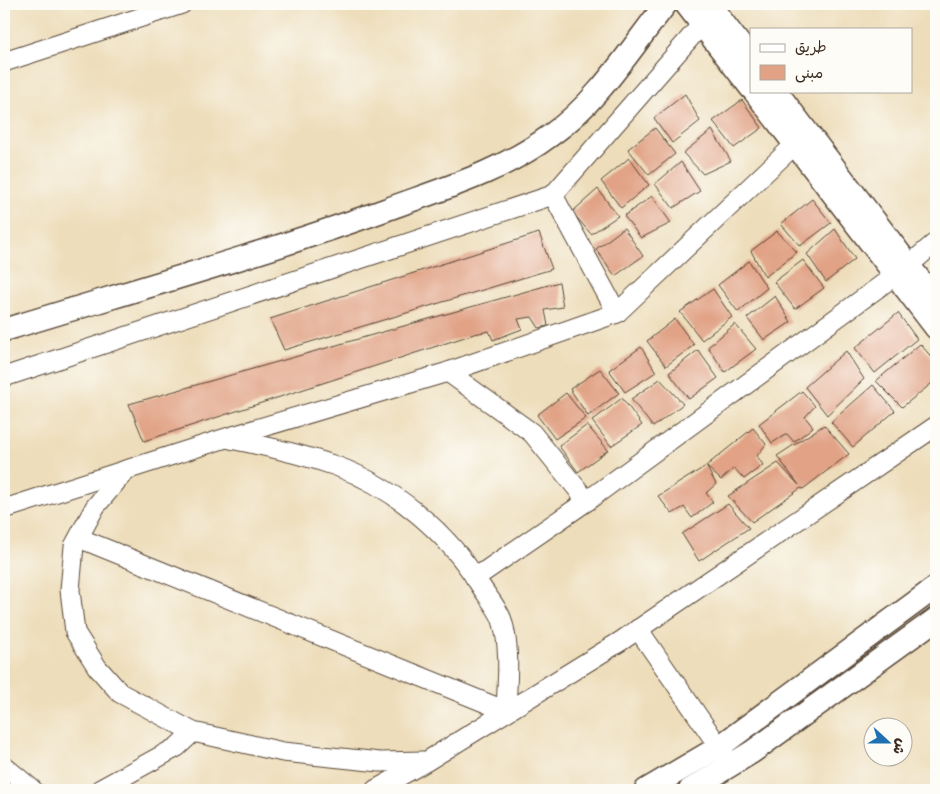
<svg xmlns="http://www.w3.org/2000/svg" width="940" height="794" font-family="Caveat,'Playpen Sans Arabic',sans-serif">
	<rect width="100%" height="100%" fill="#fdfcf7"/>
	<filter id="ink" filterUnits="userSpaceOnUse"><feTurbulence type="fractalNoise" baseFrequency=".02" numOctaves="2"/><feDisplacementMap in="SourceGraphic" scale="10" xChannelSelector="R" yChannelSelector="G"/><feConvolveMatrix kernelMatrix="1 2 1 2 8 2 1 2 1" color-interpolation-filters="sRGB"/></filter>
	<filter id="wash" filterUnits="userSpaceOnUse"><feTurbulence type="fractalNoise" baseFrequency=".0096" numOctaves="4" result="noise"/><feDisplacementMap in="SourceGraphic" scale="20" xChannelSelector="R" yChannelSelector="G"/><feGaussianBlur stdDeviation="1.12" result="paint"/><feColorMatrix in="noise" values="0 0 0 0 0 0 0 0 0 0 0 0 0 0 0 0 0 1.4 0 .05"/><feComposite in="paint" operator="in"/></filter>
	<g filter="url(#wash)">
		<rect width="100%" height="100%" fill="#edddba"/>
		<g id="blocks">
			<g fill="#e1a285">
				<polygon points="685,94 700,121 672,143 654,118"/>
				<polygon points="742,100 762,128 734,148 713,121"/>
				<polygon points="655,128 675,154 649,175 628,149"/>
				<polygon points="712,130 731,161 703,174 683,153"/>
				<polygon points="629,158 649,185 621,208 601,181"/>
				<polygon points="681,162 700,191 673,208 655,184"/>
				<polygon points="598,189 618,216 591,234 572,212"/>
				<polygon points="652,196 671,223 641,238 624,216"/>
				<polygon points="812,199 831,223 800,246 781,224"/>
				<polygon points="624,228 643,256 615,276 596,249"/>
				<polygon points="835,229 855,259 826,282 807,254"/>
				<polygon points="777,231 797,252 765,277 751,251"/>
				<polygon points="539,233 552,269 284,350 270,319"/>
				<polygon points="803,260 824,288 795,309 774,282"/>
				<polygon points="749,261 767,288 738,312 718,285"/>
				<polygon points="559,282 563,307 545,310 548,326 539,328 532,317 518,319 522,329 493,340 489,331 474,334 144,441 129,404"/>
				<polygon points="713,289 732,317 702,340 680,312"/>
				<polygon points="775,296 791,322 764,340 747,318"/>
				<polygon points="898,313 917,339 875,373 855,348"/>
				<polygon points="675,319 694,345 666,366 647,341"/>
				<polygon points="735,324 756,349 725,372 708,347"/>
				<polygon points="920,344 936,362 936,380 902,407 876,381"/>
				<polygon points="641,347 656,372 625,392 609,370"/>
				<polygon points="698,350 718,378 689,399 669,373"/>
				<polygon points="846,351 864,379 827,415 805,387"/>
				<polygon points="600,369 619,393 588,416 570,389"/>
				<polygon points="660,379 683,404 653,427 631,399"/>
				<polygon points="873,385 895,411 853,447 831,422"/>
				<polygon points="802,391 815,406 805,417 813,427 794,442 787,434 772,443 759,424"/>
				<polygon points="566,393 586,418 555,439 537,415"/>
				<polygon points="622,398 642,425 611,446 592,421"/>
				<polygon points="587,425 608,450 578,472 559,446"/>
				<polygon points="824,425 849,454 803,489 801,488 752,522 728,496 778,463 799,485 777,456"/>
				<polygon points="753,428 766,444 757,456 763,465 744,479 734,468 721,480 706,466 716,484 706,493 713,502 692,518 684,507 672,514 658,496 706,466"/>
				<polygon points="728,504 749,528 699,561 682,534"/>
			</g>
		</g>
	</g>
	<g filter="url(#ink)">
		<use href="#blocks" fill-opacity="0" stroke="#564535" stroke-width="1"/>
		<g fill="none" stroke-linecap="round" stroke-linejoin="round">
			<g stroke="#564535" stroke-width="21">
				<g id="minor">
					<polyline points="4,62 182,4"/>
					<polyline points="553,195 617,313"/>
					<polyline points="448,372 532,433 587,501"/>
					<polyline points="4,377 553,195 710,15"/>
					<polyline points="126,470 95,507 74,546 70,590 75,632 97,667 120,693 193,732 283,752 380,762 423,761"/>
					<polyline points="4,509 226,438 448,372 617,313 805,135"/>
					<path d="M79,538L506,711C507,681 511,649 502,620C498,608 487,596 480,585C448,533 394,487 336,466C301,454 266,446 230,439"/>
					<polyline points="475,578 587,501 909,265 936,242"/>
					<polyline points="638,629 726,757"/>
					<polyline points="4,766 33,790"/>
					<polyline points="99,790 177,747 193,732"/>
					<polyline points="375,790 427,761 621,641 936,426"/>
				</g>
			</g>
			<g stroke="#564535" stroke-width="25">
				<g id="tertiary">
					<polyline points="686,4 751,88"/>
					<polyline points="709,4 751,59"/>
					<polyline points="754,91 936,328"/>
					<polyline points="776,91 936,301"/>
					<path d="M4,330C131,291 260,255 385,210C442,189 502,172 551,135C598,102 631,48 666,4"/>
					<polyline points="646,790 719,747 936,587"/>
					<polyline points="690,790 752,752 936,619"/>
				</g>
			</g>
			<use href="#minor" stroke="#fff" stroke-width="19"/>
			<use href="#tertiary" stroke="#fff" stroke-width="22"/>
		</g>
	</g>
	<rect width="940" height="794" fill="none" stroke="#fdfcf7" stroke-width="20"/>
	<rect x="750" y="28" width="162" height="65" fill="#fdfcf7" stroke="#afa8a0"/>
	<rect x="760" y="44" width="25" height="8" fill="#ffffff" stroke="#afa8a0"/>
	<text x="795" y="52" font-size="15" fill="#3b2a1e">طريق</text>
	<rect x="760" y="65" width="25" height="15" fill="#e1a285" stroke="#afa8a0"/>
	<text x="795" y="78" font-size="15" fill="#3b2a1e">مبنى</text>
	<g transform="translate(888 742) rotate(111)"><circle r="24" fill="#fdfcf7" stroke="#afa8a0"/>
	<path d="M0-4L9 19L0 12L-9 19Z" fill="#1f6fb2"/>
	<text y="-8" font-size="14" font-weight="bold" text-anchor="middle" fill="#3b2a1e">ش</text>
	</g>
</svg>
